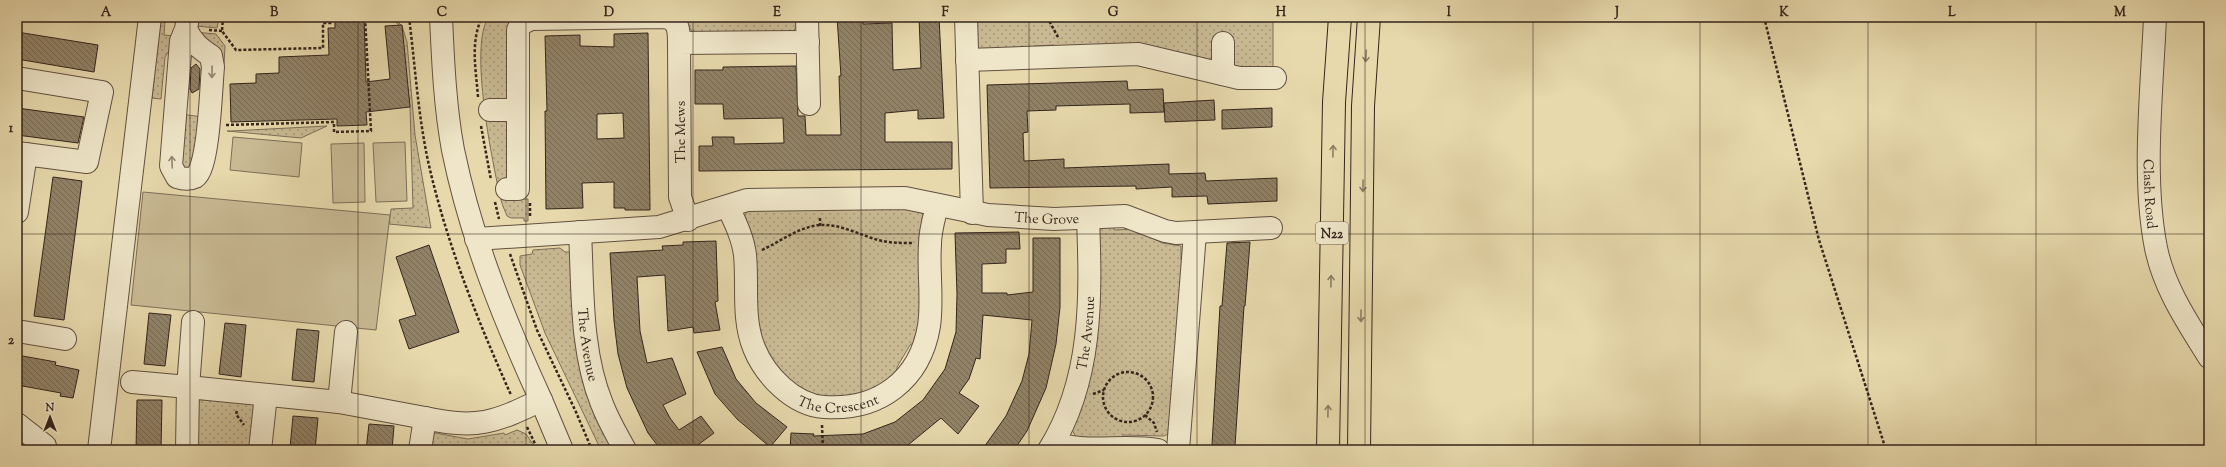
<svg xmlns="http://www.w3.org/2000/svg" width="2226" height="467" font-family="'Sorts Mill Goudy',serif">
	<defs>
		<pattern id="green-dots" width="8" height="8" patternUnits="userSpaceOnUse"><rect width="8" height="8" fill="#c9ba94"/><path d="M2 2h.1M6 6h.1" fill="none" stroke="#a49778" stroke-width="1.8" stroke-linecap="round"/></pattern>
		<pattern id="building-back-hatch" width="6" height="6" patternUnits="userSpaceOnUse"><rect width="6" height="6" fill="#918267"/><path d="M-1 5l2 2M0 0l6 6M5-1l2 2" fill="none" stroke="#776a54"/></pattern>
	</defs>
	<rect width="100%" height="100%" fill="#e7d9ac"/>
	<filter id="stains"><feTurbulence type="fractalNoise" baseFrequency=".005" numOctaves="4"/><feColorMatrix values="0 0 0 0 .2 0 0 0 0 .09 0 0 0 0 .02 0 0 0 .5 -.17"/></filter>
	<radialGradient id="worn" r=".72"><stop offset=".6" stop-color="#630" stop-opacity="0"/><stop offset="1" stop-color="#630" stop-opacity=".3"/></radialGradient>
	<g fill="url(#green-dots)" stroke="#7e6f58">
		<polygon points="160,17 175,17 175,22 165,21 164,35 173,36 172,46 165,57 161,99 152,98"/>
		<polygon points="203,17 219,17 217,28 195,26 196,22"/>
		<polygon points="390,17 393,17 402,26 407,42 415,135 431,228 389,224 391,209 413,208 410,107 400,26"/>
		<path d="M489,17H519L510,93L505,119L510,126L506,199H528V221H524V218H511L507,216C505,211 503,207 501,200C493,166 468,44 489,17Z"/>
		<polygon points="683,17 795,17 795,21 800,21 793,32 693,33"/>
		<polygon points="973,17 1273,17 1273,72 1243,72 1214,59 1210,61 1054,49 1054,45 1034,46 1034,50 980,51 978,48"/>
		<polygon points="194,32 216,34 225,46 224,64"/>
		<polygon points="179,114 204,117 194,168 180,168"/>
		<polygon points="327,126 301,138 227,131 231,131"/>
		<polygon points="900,205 920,211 925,218 921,323 913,343 910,345 897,367 897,372 880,388 833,401 794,387 760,345 744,217 748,210"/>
		<polygon points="1114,223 1114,230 1135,229 1162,243 1181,246 1181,260 1187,260 1174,421 1169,421 1168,434 1164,436 1123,435 1123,440 1076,437 1071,428 1099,229 1102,226"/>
		<polygon points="560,248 565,252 573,252 617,450 601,450 545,333 520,265 520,256 532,254 533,250"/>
		<polygon points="195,398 256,404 254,450 194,450"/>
		<polygon points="517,430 526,434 537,450 427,450 430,432 468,439 504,433 505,435"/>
	</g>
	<g fill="#c9ba94" stroke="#7e6f58">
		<polygon points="233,137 302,143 299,177 230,170"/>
		<polygon points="405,142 407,201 376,202 373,143"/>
		<polygon points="364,143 365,202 333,203 331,144"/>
		<polygon points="143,192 390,215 376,330 131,305"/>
	</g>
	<g fill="url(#building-back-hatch)" stroke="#34241c" fill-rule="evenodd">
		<polygon points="335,17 364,17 366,82 390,79 385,26 402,25 410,107 366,112 367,125 337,126 337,119 231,122 230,84 256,83 256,74 279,73 279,57 329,55 328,28 335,28"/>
		<polygon points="837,17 863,17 863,24 892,23 893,70 921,68 919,17 939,17 944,118 918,119 918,110 885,113 885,142 952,142 952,169 699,171 699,146 713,146 712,137 734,137 734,144 784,143 783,118 724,119 723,104 695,104 695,70 723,70 723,67 796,66 798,116 805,116 806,135 841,135 839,76 841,76"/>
		<polygon points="17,32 98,45 94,72 17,59"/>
		<path d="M648,33L650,210H625V208H614V182L582,183L583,208L546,209L545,111H547L545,36L580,35V46L614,47V34ZM623,113L624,138L597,139V114Z"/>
		<polygon points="196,64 200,69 199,89 192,93 190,89 191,68"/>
		<polygon points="1127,81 1128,90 1163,89 1164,112 1130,113 1130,104 1056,106 1056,110 1027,111 1028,132 1023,133 1024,161 1064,159 1064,168 1169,164 1169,174 1205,173 1206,181 1277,178 1277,201 1208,204 1207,196 1172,197 1172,187 1136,189 1136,186 990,188 987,85"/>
		<polygon points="1214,100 1215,120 1165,122 1164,103"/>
		<polygon points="17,108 84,117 78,143 17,135"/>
		<polygon points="1272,108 1272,127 1222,129 1222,110"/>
		<polygon points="53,177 82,181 64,320 34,316"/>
		<polygon points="1019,232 1020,249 1006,249 1006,263 982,264 982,293 1007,293 1007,295 1033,292 1033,238 1060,238 1060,307 1056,344 1046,388 1027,431 1014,450 982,450 1006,416 1022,381 1029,354 1032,320 983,315 980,359 976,358 969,379 959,393 979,406 958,434 941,418 908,445 894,450 790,450 791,433 814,434 813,436 863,434 895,422 923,400 945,369 956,332 957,294 955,233"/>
		<polygon points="716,241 718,301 715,302 720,330 694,333 693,327 668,331 665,275 637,277 640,331 647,363 672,358 686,394 663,405 670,418 679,430 701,416 714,433 691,450 661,450 648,433 627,388 618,354 614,321 610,253 663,250 662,246 683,245 683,242"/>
		<polygon points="1250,242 1245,306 1244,306 1235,446 1212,445 1220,306 1222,306 1227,243"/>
		<polygon points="429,245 459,332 409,349 399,320 416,315 396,257"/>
		<polygon points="149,313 171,315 165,366 144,364"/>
		<polygon points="225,323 246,325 241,377 219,374"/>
		<polygon points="297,329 319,331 314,382 292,380"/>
		<polygon points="722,347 736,379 756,403 787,427 770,447 737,419 715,394 697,352"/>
		<polygon points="17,355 56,362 55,365 79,370 73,398 60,396 61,393 17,385"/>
		<polygon points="137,400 162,400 161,450 136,450"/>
		<polygon points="293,416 318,418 315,450 290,448"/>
		<polygon points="369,424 394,426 392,450 366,450"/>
	</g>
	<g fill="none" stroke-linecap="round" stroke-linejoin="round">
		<g stroke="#615140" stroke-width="24">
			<g id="minor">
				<polyline points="807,17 809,104"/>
				<polyline points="966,17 972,213"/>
				<path id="s1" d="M2155,17C2152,90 2142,177 2156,248C2164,288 2188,323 2209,357"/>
				<path d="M186,29C192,42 199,48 211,56L213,67C211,86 209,169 195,177C189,180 183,179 177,177L171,166L181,41L186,29L188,17"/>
				<polyline points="1223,43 1223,74"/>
				<polyline points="967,60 1138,54 1239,78 1275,78"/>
				<polyline points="17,78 102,92 87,162 17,153"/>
				<polyline points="490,110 517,110"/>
				<path d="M507,189H518V30L521,24L531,19L665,17C679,19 679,32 679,43"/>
				<path id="s2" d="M728,207C735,222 743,238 745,255C748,286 742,318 754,348C765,375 793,405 824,407C879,411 920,380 929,326C933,299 928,271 930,244C930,231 934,218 937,206"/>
				<polyline points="17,212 26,154"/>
				<polyline points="688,220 680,197 679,43 808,42"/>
				<path id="s3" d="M580,232C583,288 580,350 602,404C608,420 617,435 625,450"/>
				<path id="s4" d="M476,239L659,227L747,200L905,198L988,215L1054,219L1125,216L1165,231L1176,233L1271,228"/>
				<polyline points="17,331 65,339"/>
				<polyline points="132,382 188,387 193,322"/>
				<polyline points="541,400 562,450"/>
				<polyline points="339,402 346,332"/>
				<polyline points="17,424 45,446 43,450"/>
				<path d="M1054,443C1087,454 1124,444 1158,450"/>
				<polyline points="99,450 150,17"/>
				<polyline points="187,450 188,387 339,402 425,418"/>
				<polyline points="260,450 266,395"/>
				<path d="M420,450L425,418C476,430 496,422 541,400C504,319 471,238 453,150C445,107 443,61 441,17"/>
				<path id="s5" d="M1049,450C1093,380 1091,297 1088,218"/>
				<polyline points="1178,450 1195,233"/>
			</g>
		</g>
		<g stroke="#34241c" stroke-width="24">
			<g id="highway">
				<polyline points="1328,450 1334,102 1340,17"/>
				<polyline points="1359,450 1363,106 1369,17"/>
			</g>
		</g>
		<g stroke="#34241c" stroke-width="2.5" stroke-dasharray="3 2" stroke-linecap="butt">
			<polyline points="223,17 222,31 236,50 323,48 323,23 332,23 332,17"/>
			<path d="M409,17C415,65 418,114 428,161C446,242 477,319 511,395"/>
			<polyline points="1047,17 1059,39"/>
			<polyline points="1764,17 1819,240 1886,450"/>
			<polyline points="209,30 222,31"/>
			<path d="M478,97C476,69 470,43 482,17"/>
			<polyline points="226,125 334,122 334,132 371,131 365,17"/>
			<polyline points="481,126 491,180"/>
			<polyline points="495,202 499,219"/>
			<polyline points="530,203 530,218"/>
			<polyline points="820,226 820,216"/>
			<path d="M762,250C779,242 795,230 813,226C835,221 857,234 878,240C889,243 900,243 912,243"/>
			<polyline points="510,254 537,330 576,412 592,450"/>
			<circle cx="1128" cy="397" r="25"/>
			<polyline points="1093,394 1104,390"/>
			<polyline points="237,411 236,414 244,425"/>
			<polyline points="1145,415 1154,423 1157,432"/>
			<polyline points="822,425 823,450"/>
			<polyline points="527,427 538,450"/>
		</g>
		<use href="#minor" stroke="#efe6c9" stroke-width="22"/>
		<use href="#highway" stroke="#e7d9ac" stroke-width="22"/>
	</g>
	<defs><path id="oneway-shaft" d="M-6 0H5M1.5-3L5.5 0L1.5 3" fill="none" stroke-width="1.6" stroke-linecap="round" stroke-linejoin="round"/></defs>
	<g stroke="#8e7e64">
		<use href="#oneway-shaft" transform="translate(1366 56) rotate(93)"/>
		<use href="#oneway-shaft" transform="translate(1333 151) rotate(-89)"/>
		<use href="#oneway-shaft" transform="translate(1363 186) rotate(91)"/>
		<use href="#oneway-shaft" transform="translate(1331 281) rotate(-89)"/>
		<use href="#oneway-shaft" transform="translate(1361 316) rotate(91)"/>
		<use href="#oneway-shaft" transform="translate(1328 411) rotate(-89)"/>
	</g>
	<g stroke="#928572">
		<use href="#oneway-shaft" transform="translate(212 72) rotate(91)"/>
		<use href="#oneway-shaft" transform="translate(172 162) rotate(-93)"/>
	</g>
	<path fill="none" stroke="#34241c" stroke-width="1" stroke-opacity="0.55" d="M190,17V450M358,17V450M526,17V450M693,17V450M861,17V450M1029,17V450M1197,17V450M1365,17V450M1533,17V450M1700,17V450M1868,17V450M2036,17V450M17,234H2209"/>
	<g text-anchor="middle" stroke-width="3" stroke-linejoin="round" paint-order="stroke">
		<rect fill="#efe6c9" stroke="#6c5e50" stroke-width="1" x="1316" y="222" width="32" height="22" rx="3"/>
		<g font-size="13" font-weight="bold" fill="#34241c">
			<text x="1332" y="238">N22</text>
		</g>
		<g font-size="14" fill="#34241c" stroke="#efe6c9">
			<text transform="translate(680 132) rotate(-90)" y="5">The Mews</text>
			<text dy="5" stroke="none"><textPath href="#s1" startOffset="177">Clash Road</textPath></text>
			<text dy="5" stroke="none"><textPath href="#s4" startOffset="577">The Grove</textPath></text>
			<text dy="5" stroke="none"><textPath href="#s5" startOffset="124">The Avenue</textPath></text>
			<text dy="5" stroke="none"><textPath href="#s3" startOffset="113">The Avenue</textPath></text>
			<text dy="5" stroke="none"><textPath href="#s2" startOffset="255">The Crescent</textPath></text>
		</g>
	</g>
	<rect width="2226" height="467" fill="none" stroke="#e7d9ac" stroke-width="44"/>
	<g transform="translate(50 417)" stroke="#efe6c9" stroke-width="3" paint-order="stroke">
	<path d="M0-3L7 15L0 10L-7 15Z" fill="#34241c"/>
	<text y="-6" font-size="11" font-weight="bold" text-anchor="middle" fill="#34241c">N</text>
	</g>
	<rect x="22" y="22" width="2182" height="423" fill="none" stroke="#34241c" stroke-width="1.5"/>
	<g font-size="13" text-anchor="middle" font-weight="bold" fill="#34241c">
		<text x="106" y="16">A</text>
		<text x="274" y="16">B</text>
		<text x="442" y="16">C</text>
		<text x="609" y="16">D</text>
		<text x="777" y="16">E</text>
		<text x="945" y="16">F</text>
		<text x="1113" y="16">G</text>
		<text x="1281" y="16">H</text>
		<text x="1449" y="16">I</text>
		<text x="1617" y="16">J</text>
		<text x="1784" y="16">K</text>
		<text x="1952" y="16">L</text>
		<text x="2120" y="16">M</text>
		<text x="11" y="132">1</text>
		<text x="11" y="344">2</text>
	</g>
	<rect width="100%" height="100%" filter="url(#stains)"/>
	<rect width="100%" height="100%" fill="url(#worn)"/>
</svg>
